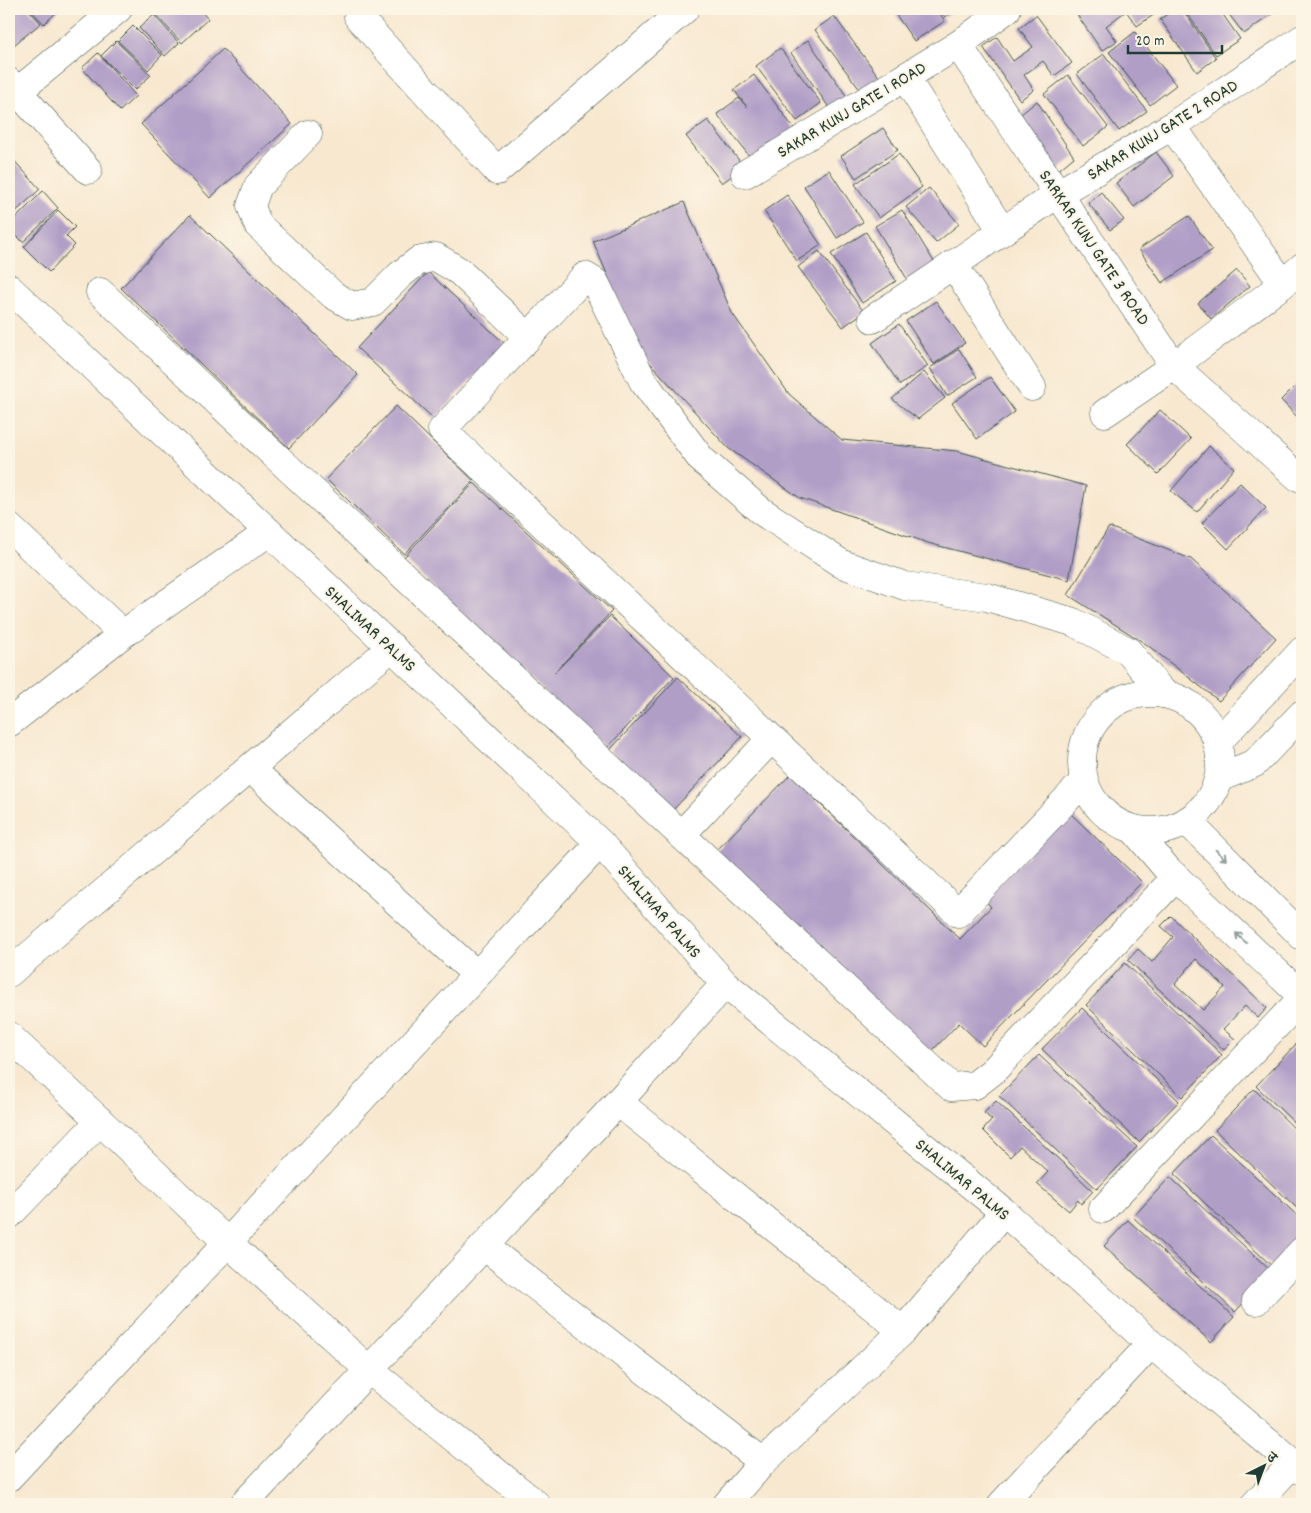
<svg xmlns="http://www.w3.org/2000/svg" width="1311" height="1513" font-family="Dekko,'Playpen Sans Deva',sans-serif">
	<rect width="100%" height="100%" fill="#fcf5e5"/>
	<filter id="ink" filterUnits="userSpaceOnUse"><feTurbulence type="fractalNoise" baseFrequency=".02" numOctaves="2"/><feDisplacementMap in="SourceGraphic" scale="10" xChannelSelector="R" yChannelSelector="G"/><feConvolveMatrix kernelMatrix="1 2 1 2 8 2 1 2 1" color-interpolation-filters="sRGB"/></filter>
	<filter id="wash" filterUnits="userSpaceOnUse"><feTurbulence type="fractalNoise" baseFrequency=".0096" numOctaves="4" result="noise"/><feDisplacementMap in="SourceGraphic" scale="20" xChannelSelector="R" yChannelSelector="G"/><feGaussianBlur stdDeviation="1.12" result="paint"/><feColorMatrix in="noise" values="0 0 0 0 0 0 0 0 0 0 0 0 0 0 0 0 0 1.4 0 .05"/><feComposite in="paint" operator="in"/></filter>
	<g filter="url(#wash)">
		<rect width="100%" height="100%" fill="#f8e8d0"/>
		<g id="blocks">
			<g fill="#b19ec7" fill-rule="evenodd">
				<polygon points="9,9 28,9 41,23 9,49"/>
				<polygon points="30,9 58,9 59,10 44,24"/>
				<polygon points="157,9 199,9 208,19 182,43 153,12"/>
				<polygon points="892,9 937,9 945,21 914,41"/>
				<polygon points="939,9 958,9 945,17"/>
				<polygon points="1073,9 1095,9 1096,11 1100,9 1151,9 1155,14 1137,26 1126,11 1106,26 1117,41 1102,51"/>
				<polygon points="1175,9 1182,9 1216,58 1197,72 1160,19"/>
				<polygon points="1184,9 1219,9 1240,39 1216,55"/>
				<polygon points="1225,9 1269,9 1272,14 1244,34"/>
				<polygon points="154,15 179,43 165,56 139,28"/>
				<polygon points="1036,15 1072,63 1054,76 1043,61 1024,75 1034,90 1020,100 983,47 997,37 1013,61 1033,47 1019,28"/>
				<polygon points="834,16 879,77 861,91 815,30"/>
				<polygon points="133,26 162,55 148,70 118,41"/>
				<polygon points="1135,32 1176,85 1150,105 1109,52"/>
				<polygon points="808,40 852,104 835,116 791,53"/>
				<polygon points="116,41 151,75 135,90 101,56"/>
				<polygon points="780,48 821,103 797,121 756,66"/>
				<polygon points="223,49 292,124 210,198 141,124"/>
				<polygon points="98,53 136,96 120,111 82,68"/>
				<polygon points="1104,54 1147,111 1119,131 1077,74"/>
				<polygon points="754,75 799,135 756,165 717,114 739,98 747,107 734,90"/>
				<polygon points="1068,75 1108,127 1083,146 1044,94"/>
				<polygon points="1037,101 1074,157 1056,172 1020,115"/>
				<polygon points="708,120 744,167 722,183 686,136"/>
				<polygon points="883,128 898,150 856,178 841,156"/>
				<polygon points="1156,152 1174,176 1134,207 1116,183"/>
				<polygon points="899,154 922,187 879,218 855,184"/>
				<polygon points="9,155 40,189 9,218"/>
				<polygon points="829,170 863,222 837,238 804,186"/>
				<polygon points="929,188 959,224 936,243 906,207"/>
				<polygon points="43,191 58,208 23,242 9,228 9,225"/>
				<polygon points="1101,192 1124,220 1110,230 1088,203"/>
				<polygon points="787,195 821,245 797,261 764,211"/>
				<polygon points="684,202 732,313 789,394 842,440 957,451 1086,486 1069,580 928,543 800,498 728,448 640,352 593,241"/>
				<polygon points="58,210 75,227 66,236 75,245 49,272 24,247"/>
				<polygon points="902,210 936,265 909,282 875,226"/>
				<polygon points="190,215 358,375 289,448 121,288"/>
				<polygon points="1189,216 1212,250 1162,283 1139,249"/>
				<polygon points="866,232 896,281 862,303 831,254"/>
				<polygon points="819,251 864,312 843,327 798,267"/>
				<polygon points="1237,270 1250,286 1211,319 1198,303"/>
				<polygon points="428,272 505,344 434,419 357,348"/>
				<polygon points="936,301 965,343 934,364 906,321"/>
				<polygon points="899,324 928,366 900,385 872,343"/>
				<polygon points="959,349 977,377 947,396 930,368"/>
				<polygon points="924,372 945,398 918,419 892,399"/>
				<polygon points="990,377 1015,412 977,439 952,403"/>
				<polygon points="1302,379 1302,422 1281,400"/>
				<polygon points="396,406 474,481 404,554 326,479"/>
				<polygon points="1160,410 1191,439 1158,474 1127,444"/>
				<polygon points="1209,446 1234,468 1197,512 1171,491"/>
				<polygon points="474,483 612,611 554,673 610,616 674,677 606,749 403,558"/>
				<polygon points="1240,483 1266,508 1228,549 1202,523"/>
				<polygon points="1109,527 1191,559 1276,638 1219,701 1146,644 1068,595"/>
				<polygon points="678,677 742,737 672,811 609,751"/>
				<polygon points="790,775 960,939 991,907 984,899 1070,813 1142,882 983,1046 959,1023 930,1053 716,851"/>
				<path d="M1171,916L1267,1008L1258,1018L1245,1006L1223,1029L1235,1039L1224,1050L1128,960L1138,949L1152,962L1173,937L1161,926ZM1196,959L1225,987L1203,1010L1175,984Z"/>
				<polygon points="1125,963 1222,1055 1182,1097 1086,1005"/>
				<polygon points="1082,1008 1179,1101 1139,1142 1042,1049"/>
				<polygon points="1297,1043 1302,1048 1302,1130 1256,1086"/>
				<polygon points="1039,1055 1137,1147 1097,1189 999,1096"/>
				<polygon points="1254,1089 1302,1136 1302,1213 1215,1130"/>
				<polygon points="996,1101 1093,1191 1081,1204 1078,1200 1069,1211 1037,1184 1048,1172 1020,1146 1010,1157 983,1130 992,1120 984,1113"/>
				<polygon points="1211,1135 1302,1220 1302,1238 1274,1268 1174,1174"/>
				<polygon points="1170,1177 1272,1272 1235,1312 1133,1217"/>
				<polygon points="1128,1220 1234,1317 1211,1342 1104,1246"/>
			</g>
		</g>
	</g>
	<g filter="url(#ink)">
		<use href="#blocks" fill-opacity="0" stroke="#40574b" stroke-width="1"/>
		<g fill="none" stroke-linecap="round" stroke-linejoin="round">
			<g stroke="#40574b" stroke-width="29">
				<g id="minor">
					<polyline points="368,9 358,17 497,171 685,9"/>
					<polyline points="1007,9 958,45 1174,366 1283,284 1302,267"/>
					<polyline points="905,77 1002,231"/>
					<polyline points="9,82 88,170"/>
					<polyline points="17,92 118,9"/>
					<polyline points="1172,126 1283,284"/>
					<polyline points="308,134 258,186 251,206 258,225 333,295 352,306 373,302 400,275 418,261 436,257 459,271 528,337"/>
					<polyline points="745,174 958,45"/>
					<polyline points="953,264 1032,387"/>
					<polyline points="9,288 600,843 725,984 1004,1212 1151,1344 1302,1471"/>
					<polyline points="100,292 951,1087 975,1085 993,1071 1176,877"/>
					<polyline points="873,319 1059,193 1172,126 1302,39"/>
					<polyline points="1105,413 1174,366 1298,477 1302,478"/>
					<polyline points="9,527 123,634 269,532"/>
					<circle cx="1151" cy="762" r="69"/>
					<polyline points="9,723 123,634"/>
					<polyline points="1217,743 1302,651"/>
					<polyline points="250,768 477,975"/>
					<polyline points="1219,778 1255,763 1302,714"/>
					<polyline points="1084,781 958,913 442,430 585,276 595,282 643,381 701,459 761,511 842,564 905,586 987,597 1073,622 1128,651 1164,694"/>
					<polyline points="1187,821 1302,936"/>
					<polyline points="1133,829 1168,870 1302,996"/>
					<polyline points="681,835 771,739"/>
					<polyline points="9,973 392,647"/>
					<polyline points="9,1036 100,1121 228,1243 368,1369 536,1504"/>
					<polyline points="618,1102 903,1331"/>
					<polyline points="1103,1209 1302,998"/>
					<polyline points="9,1215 100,1121"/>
					<polyline points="484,1246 763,1462 903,1331 1004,1212"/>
					<polyline points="1256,1301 1302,1251"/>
					<polyline points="9,1477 600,843"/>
					<polyline points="244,1504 618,1102 725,984"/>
					<polyline points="727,1504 763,1462"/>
					<polyline points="1002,1504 1151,1344"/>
					<polyline points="1255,1504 1293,1463"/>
				</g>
			</g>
			<use href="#minor" stroke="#fff" stroke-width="28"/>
		</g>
		<defs><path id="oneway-shaft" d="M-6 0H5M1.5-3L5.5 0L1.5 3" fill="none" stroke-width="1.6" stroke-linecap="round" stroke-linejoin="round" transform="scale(1.25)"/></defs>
		<g stroke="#8f9e9a">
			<use href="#oneway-shaft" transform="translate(1221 855) rotate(45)"/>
			<use href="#oneway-shaft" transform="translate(1241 938) rotate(-137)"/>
		</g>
	</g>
	<g text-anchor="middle" stroke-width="4" stroke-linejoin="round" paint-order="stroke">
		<g font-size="18" fill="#1f3d34" stroke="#fcf5e5">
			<text transform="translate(851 109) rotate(-31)" y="6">SAKAR KUNJ GATE 1 ROAD</text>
			<text transform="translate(1162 129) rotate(-32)" y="6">SAKAR KUNJ GATE 2 ROAD</text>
			<text transform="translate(1095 247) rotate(56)" y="6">SARKAR KUNJ GATE 3 ROAD</text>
			<text transform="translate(371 628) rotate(43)" y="6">SHALIMAR PALMS</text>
			<text transform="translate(660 911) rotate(49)" y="6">SHALIMAR PALMS</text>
			<text transform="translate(963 1179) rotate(40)" y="6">SHALIMAR PALMS</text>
		</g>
	</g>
	<rect width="1311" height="1513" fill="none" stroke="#fcf5e5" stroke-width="30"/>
	<g transform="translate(1264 1466) rotate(42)" stroke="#fcf5e5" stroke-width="4" paint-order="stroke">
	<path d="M0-4L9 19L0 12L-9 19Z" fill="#1f3d34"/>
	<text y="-8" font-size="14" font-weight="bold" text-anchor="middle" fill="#1f3d34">उ</text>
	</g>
	<path d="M1128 45v8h94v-8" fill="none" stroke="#1f3d34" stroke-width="2.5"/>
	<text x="1136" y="45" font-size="15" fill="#1f3d34" stroke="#fcf5e5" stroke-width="4" paint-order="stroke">20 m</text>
</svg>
